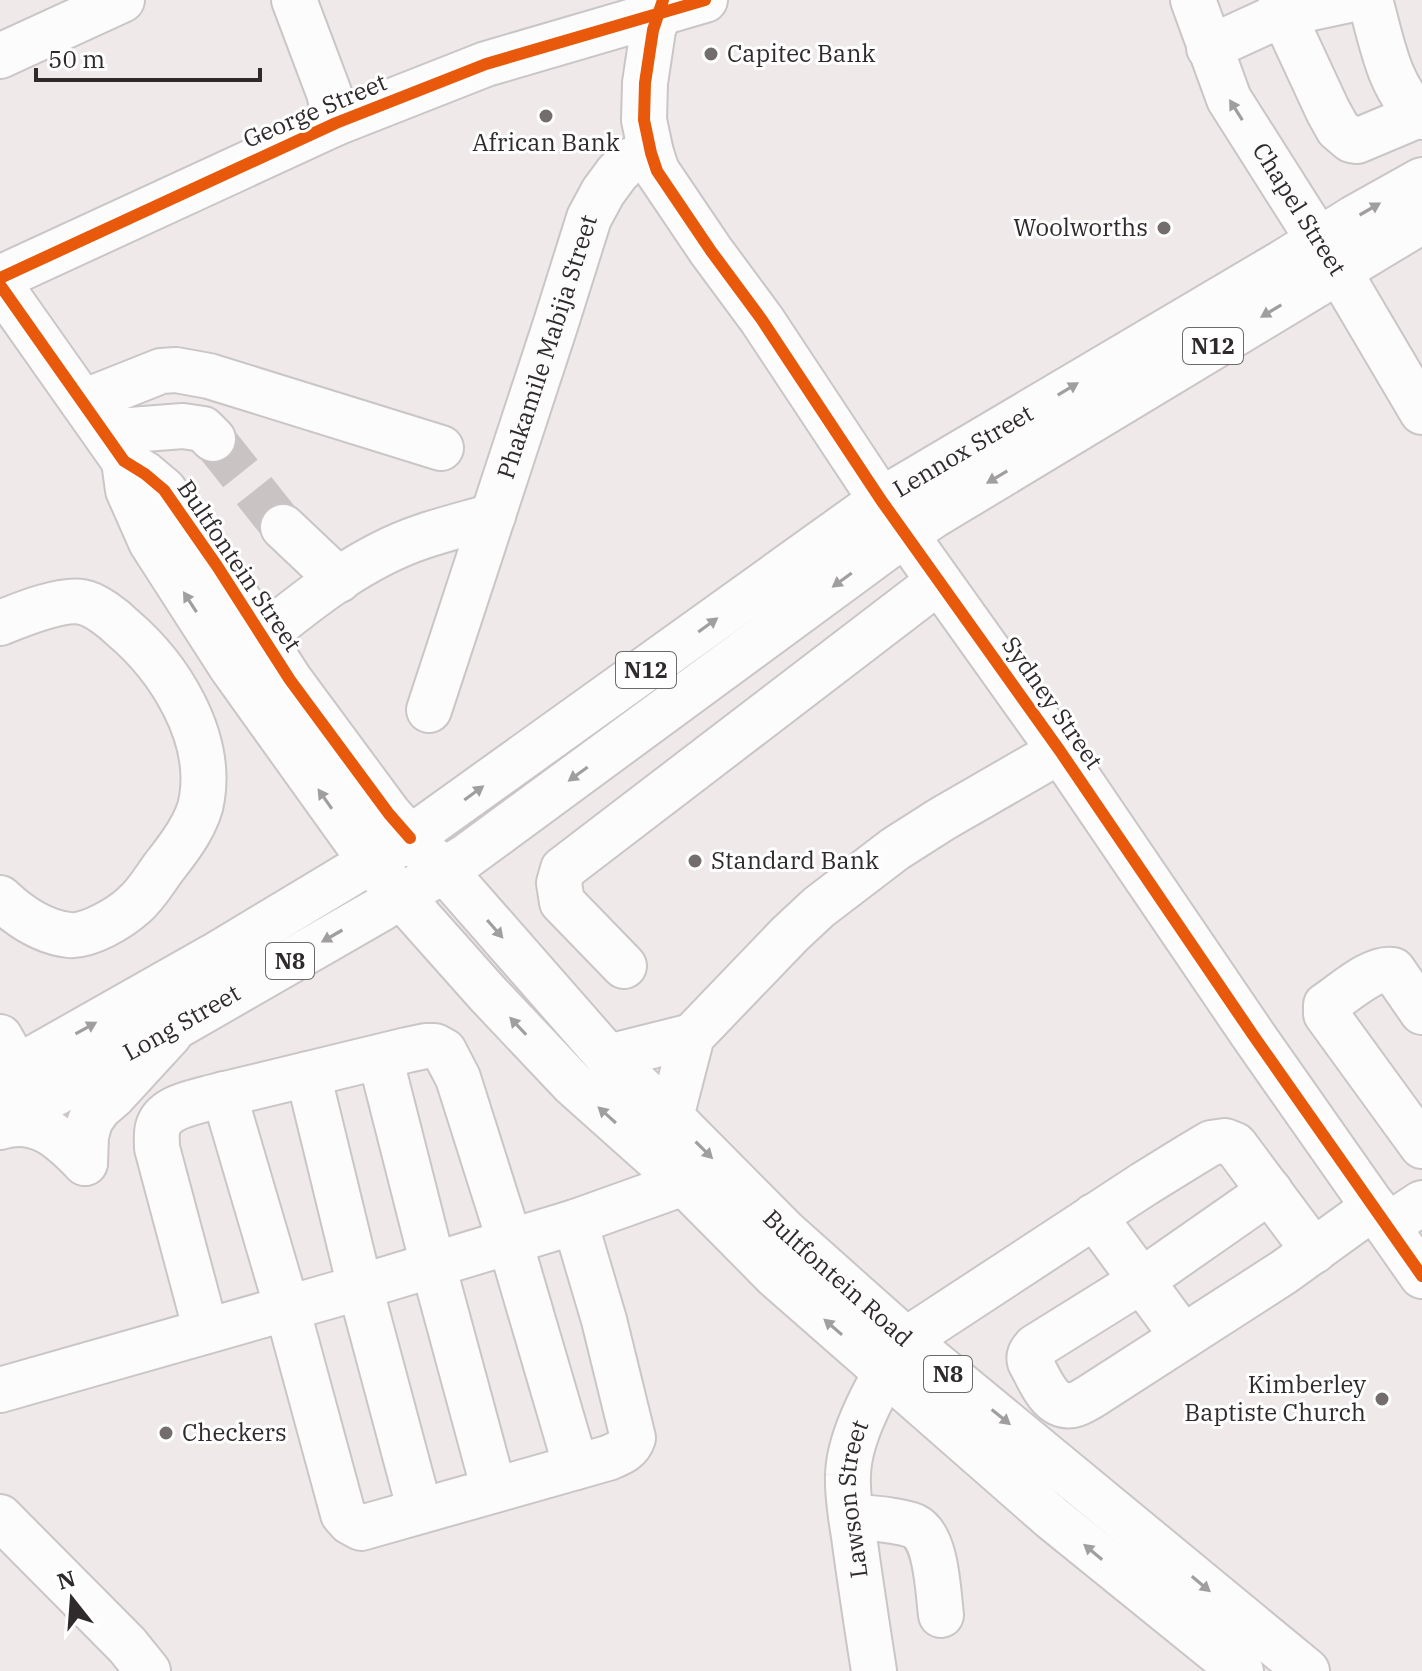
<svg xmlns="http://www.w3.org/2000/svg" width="1422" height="1671" font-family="'IBM Plex Serif',serif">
	<rect width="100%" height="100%" fill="#f0e9ea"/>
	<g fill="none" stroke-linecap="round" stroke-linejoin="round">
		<polyline stroke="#c9c3c4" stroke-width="44" stroke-dasharray="44 22" stroke-linecap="butt" points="213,439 283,527"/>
		<g stroke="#cac5c6" stroke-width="48">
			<g id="minor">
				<polyline points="294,0 329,93 336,123"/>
				<polyline points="663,0 653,30 645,83 644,120 651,153 657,171 711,251 762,320 881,500 1060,751 1253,1035 1422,1276"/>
				<path id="s1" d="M1193,0L1229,99L1350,290L1422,412"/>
				<polyline points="1281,0 1283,14 1328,111 1338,129 1351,140 1357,141 1419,115"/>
				<path d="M1370,0C1382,41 1388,89 1422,117"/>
				<polyline points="1209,48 1283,14 1349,0"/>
				<polyline points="0,56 122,0"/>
				<polyline points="0,278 336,123 486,64 705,0"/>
				<polyline points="0,285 124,461 145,474 164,490 217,566 290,680 389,814 410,838"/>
				<polyline points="83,402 161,371 176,370 209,376 441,448"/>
				<polyline points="104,432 183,426 203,429 213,439"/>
				<polyline points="124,461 128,490 151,542 232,668 371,862"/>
				<polyline points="283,527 339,580"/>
				<path d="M0,623C20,615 61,598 82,602C95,604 114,619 123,628C169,667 212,735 202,798C199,822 179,848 164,867C155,879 146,895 134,905C120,918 88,937 69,935C42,932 19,916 0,898"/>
				<path d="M262,637C310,598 362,557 421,537C444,529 469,523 493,516"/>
				<path id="s2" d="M429,710L556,323L589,218L603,192L617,173L629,161L651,153"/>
				<polyline points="624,966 562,902 559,883 563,869 938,582"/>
				<path d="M1422,1012L1393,970C1373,966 1343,994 1326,1005V1014L1422,1146"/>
				<polyline points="0,1037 36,1101"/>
				<polyline points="380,1057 433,1265 494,1490"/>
				<polyline points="608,1057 692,1036"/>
				<polyline points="308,1074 360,1287 420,1511"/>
				<path d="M224,1094L287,1308L343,1514L350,1522L361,1528L608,1458C620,1453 629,1450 633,1438L604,1320L575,1222"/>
				<polyline points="671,1117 692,1036 790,934 819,907 895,849 942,819 1060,751"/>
				<path d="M0,1127C37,1115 62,1139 85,1163"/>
				<polyline points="85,1163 86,1136 90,1121 99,1108 113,1096 170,1034"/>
				<path d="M1270,1191L1141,1281L1035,1347C1031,1352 1028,1355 1030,1362C1040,1379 1049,1409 1073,1405C1079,1404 1085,1400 1090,1397L1284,1272L1374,1207"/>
				<polyline points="1094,1216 1183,1337"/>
				<polyline points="1387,1226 1422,1203"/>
				<path d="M206,1331L157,1148C157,1141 156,1133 158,1127C164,1107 192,1103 209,1098L407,1050L426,1046H435L444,1051L458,1078L510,1242L576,1467"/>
				<polyline points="0,1390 337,1294 575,1222 684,1183"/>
				<path d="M851,1516C868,1518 900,1520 914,1526C937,1537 938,1592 941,1615"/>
				<polyline points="0,1517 127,1645 148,1671"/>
				<path id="s3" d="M874,1671C867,1626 860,1581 854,1536C851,1517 847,1495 848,1475C849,1432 883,1375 906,1340L1144,1184L1191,1155L1211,1143L1225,1141L1235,1145L1314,1251"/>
			</g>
		</g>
		<g stroke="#cac5c6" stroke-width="48">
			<g id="highway">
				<path id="s4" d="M423,851L444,870L608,1057L671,1117L785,1232L906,1340L1307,1671"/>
				<polyline points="382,875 487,993 572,1083 684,1183 776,1276 1052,1518 1241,1671"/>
				<path id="s5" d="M0,1077L214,956L410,838L881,500L1285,261L1354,218L1422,180"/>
				<path id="s6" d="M0,1124L179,1025L379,910L467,856L886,548L933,516L1422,221"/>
			</g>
		</g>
		<use href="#minor" stroke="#fdfcfc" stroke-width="44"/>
		<use href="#highway" stroke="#fdfcfc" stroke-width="44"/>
		<g stroke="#fff" stroke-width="17">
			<g id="cycleway">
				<polyline points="663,0 653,30 645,83 644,120 651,153 657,171 711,251 762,320 881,500 1060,751 1253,1035 1422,1276"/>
				<polyline points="0,278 336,123 486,64 705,0"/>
				<polyline points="0,285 124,461 145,474 164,490 217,566 290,680 389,814 410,838"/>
			</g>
		</g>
		<use href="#cycleway" stroke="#e8590c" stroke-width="12"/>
	</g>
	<defs><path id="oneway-solid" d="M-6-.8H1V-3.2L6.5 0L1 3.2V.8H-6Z" transform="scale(2)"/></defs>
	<g fill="#a09e9e">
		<use href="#oneway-solid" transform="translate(1236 110) rotate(-122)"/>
		<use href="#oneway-solid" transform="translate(1370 209) rotate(-30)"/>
		<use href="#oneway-solid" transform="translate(1271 311) rotate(149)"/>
		<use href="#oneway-solid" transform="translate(1068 389) rotate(-31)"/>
		<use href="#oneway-solid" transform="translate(997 477) rotate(149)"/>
		<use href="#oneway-solid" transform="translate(842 580) rotate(144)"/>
		<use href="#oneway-solid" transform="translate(190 602) rotate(-123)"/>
		<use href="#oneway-solid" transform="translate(708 625) rotate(-36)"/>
		<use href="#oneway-solid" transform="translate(578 774) rotate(144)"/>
		<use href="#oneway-solid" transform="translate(474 793) rotate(-36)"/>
		<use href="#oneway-solid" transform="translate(325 799) rotate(-125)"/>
		<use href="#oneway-solid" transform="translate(495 929) rotate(49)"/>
		<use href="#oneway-solid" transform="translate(332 936) rotate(150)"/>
		<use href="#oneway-solid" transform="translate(518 1026) rotate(-133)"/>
		<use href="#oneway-solid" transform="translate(86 1028) rotate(-29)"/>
		<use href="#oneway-solid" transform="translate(607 1115) rotate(-138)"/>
		<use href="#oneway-solid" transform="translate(704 1150) rotate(45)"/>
		<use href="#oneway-solid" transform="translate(833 1327) rotate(-139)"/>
		<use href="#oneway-solid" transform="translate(1001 1417) rotate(39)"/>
		<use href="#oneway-solid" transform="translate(1093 1552) rotate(-140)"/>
		<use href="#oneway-solid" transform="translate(1201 1584) rotate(40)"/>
	</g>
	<g fill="#736d6e" stroke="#fff" stroke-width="3">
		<circle cx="711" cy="54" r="8"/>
		<circle cx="546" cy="116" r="8"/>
		<circle cx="1164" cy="228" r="8"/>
		<circle cx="695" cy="861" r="8"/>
		<circle cx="1382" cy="1399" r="8"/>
		<circle cx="166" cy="1433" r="8"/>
	</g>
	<g text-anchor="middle" stroke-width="6" stroke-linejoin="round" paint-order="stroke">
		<g fill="#fff" stroke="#6d6a6b" stroke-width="2">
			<rect x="1183" y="328" width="60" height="36" rx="6"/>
			<rect x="616" y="652" width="60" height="36" rx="6"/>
			<rect x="266" y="943" width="48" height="36" rx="6"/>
			<rect x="924" y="1356" width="48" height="36" rx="6"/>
		</g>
		<g font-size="22" font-weight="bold" fill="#2f2a2b">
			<text x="1213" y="354">N12</text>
			<text x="646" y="678">N12</text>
			<text x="290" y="969">N8</text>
			<text x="948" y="1382">N8</text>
		</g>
		<g font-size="24" fill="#2f2a2b" stroke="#fff" text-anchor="start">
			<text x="727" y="62">Capitec Bank</text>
			<text x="546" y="151" text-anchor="middle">African Bank</text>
			<text x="1148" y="236" text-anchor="end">Woolworths</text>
			<text x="711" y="869">Standard Bank</text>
			<text x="1366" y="1393" text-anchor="end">Kimberley<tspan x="1366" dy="28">Baptiste Church</tspan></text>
			<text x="182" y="1441">Checkers</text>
		</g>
		<g font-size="24" fill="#2f2a2b" stroke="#fff">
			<text transform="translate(315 111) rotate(-23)" y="8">George Street</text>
			<text dy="8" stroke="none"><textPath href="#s1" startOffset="236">Chapel Street</textPath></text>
			<text dy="8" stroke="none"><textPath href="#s2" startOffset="382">Phakamile Mabija Street</textPath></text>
			<text dy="8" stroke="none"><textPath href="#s5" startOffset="1150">Lennox Street</textPath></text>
			<text transform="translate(239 566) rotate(56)" y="8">Bultfontein Street</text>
			<text transform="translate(1052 703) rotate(55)" y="8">Sydney Street</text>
			<text dy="8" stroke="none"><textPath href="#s6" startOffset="208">Long Street</textPath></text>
			<text dy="8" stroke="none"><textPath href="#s4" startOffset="596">Bultfontein Road</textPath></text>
			<text dy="8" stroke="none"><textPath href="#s3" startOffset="174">Lawson Street</textPath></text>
		</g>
	</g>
	<g transform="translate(72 1599) rotate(343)" stroke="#ffffff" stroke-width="6" paint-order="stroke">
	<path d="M0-6L14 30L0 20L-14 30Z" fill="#2f2a2b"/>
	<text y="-12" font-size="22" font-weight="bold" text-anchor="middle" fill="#2f2a2b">N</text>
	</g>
	<path d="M36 68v12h224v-12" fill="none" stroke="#2f2a2b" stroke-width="4"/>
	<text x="48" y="68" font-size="24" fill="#2f2a2b" stroke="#ffffff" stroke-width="6" paint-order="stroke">50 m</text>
</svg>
